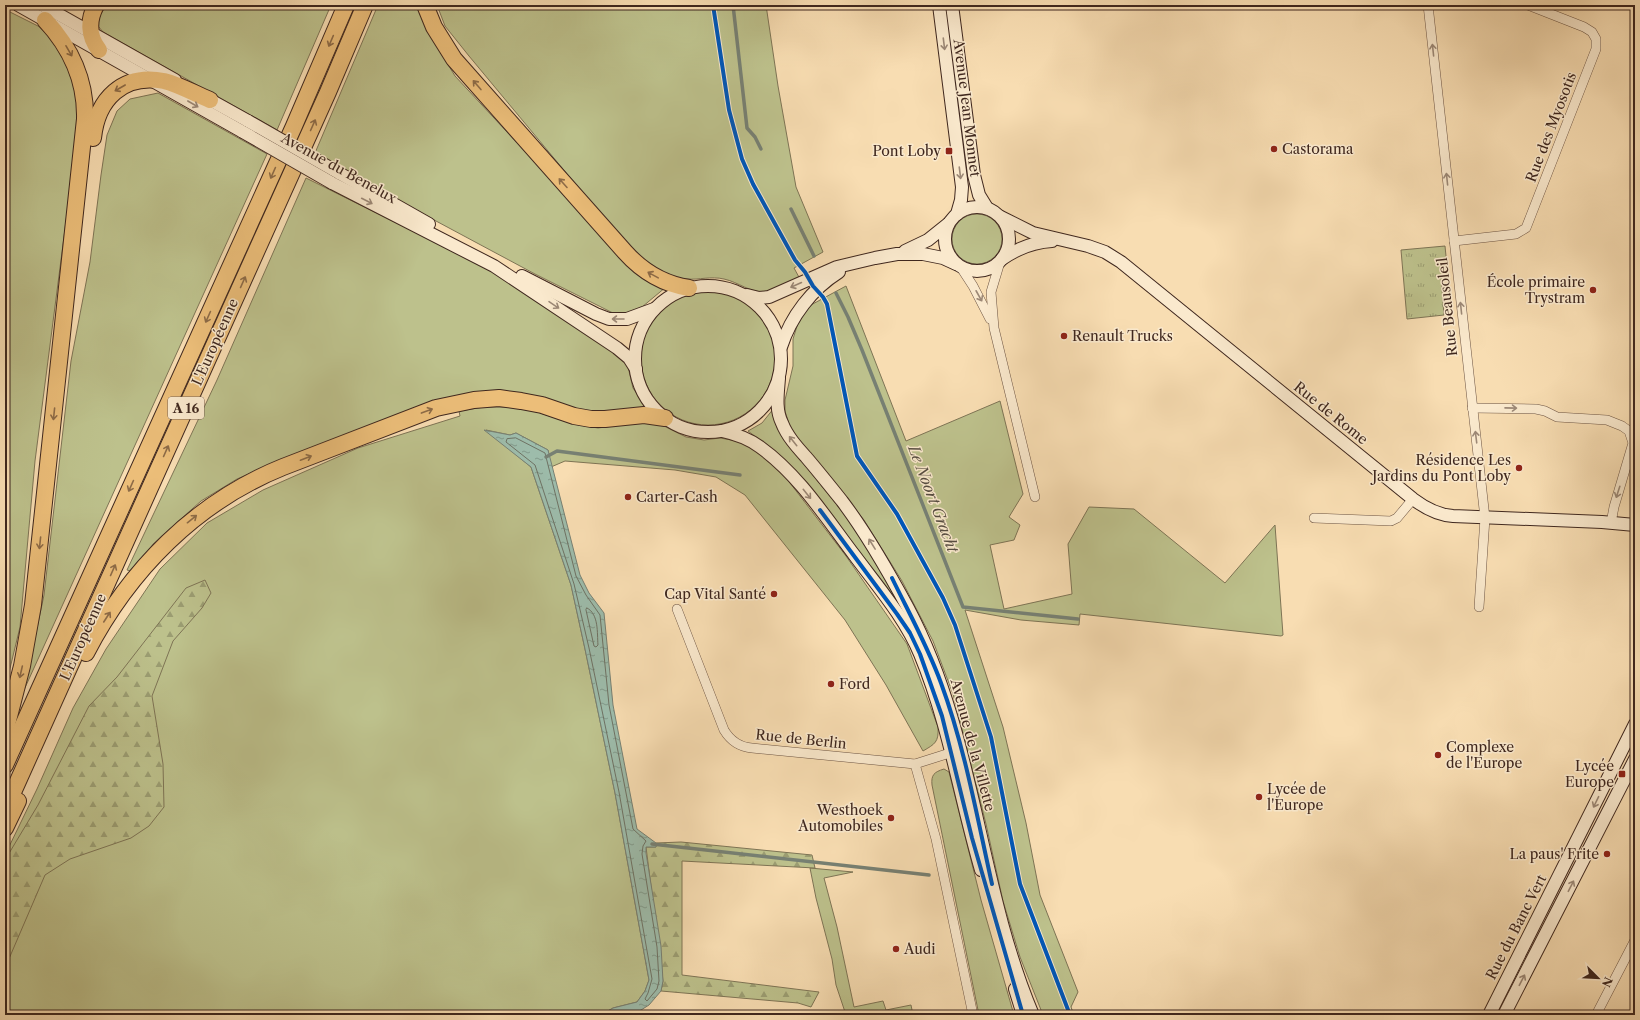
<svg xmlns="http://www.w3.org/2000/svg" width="1640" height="1020" font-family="'Libre Caslon Text',serif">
	<defs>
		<pattern id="forest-firs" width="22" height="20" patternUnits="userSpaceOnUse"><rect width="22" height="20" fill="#bdc18c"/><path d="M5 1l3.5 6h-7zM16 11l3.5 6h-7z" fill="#9b9d72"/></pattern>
		<pattern id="park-tufts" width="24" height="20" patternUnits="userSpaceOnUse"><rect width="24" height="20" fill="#bdc18c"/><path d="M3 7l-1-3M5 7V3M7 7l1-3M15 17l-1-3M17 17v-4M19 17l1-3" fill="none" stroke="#9b9d72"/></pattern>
		<pattern id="water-ripples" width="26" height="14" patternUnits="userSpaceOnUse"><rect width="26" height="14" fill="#9dbcab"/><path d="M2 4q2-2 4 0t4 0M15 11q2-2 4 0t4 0" fill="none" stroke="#81998b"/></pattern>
	</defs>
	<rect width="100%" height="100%" fill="#f8ddb2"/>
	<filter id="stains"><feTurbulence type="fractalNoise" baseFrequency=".005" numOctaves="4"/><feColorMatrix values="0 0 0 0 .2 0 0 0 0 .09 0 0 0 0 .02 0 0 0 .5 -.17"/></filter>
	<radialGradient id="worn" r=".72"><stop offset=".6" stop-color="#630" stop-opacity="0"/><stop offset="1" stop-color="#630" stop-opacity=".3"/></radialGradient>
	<g fill="#bdc18c" stroke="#7e7455">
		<path d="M110,5H331L277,130L103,32L98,26C99,16 101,10 110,5Z"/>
		<polygon points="378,5 419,5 433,40 455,76 623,257 666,287 636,312 625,314 613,313 535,274 436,221 315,153"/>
		<path d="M437,5H766L778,86L796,187L823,252L794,268L800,279L765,292C751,293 738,282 724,279C711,276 699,280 687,279C660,277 640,257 622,240L469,56L445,26Z"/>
		<polygon points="6,10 38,26 55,42 70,70 78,104 76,144 35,461 20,627 5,689"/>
		<polygon points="158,93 267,154 24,690 44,595 71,361 90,262 101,175 107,135 117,111 130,99"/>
		<polygon points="306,178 501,275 624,360 628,367 633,388 647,409 596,413 502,392 279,461 237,479 201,501 153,544 134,572 127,570 217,380"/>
		<circle cx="977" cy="239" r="25"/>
		<polygon points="846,286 906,441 1000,401 1023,494 1009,517 1020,525 1014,540 990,545 1004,609 1072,594 1068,544 1089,507 1134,509 1225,583 1275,525 1283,635 1281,636 1080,614 1079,625 1021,620 965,610 1003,727 1026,823 1040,895 1078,992 1071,1007 1074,1015 1043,1015 1020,957 1003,901 986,824 953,694 933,641 902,581 864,520 834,482 792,434 785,411 785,400 793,366 793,339 798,323 809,306"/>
		<circle cx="708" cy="358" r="67"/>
		<path d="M484,407H513L537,412L574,424L598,428L643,422L658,423L686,437L704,440L720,438L737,441L761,452L787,479L846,556L907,644L938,727C939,742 935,744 923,751L886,685L845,620L745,495L716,477L675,470L565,461L551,467L548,450L516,433L510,435L486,430L531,467L571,585L585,649L615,793L649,980L645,991L637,1002L613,1008L601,1015H5V855L37,789L73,708L106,649L160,569L207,523L263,490L358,448L460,416L459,411Z"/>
		<polygon points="774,408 777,428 796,454 853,525 877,561 909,620 803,479 773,450 748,431 762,423"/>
		<path d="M944,769L949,772L981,900L1014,1015H979L932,785C931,775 934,772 944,769Z"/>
		<polygon points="810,868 853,872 824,878 837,927 854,1007 883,1001 886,1010 911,1005 913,1015 846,1015 836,985 832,959 816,898"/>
	</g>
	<g fill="url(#forest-firs)" stroke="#7e7455">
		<polygon points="205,580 211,593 202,608 173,641 152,696 163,764 164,807 149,826 131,838 70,859 45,875 5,968 5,860 38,805 89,706 117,677 186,588"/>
		<polygon points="681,842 812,855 815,868 682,861 682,975 819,992 811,1007 798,1003 661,991 663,981 646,847 656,847 656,843"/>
	</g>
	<polygon fill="url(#park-tufts)" stroke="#7e7455" points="1445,246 1448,276 1441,276 1444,315 1407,319 1401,250"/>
	<polygon fill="url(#water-ripples)" stroke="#778073" points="484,430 510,435 516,433 548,450 580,575 589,593 604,613 613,705 637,829 656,843 656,847 646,847 646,853 661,946 663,981 661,991 649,1005 633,1015 601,1015 613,1008 637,1002 645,991 649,980 615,793 585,649 571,585 531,467"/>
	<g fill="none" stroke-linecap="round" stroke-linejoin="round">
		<g stroke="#6e7264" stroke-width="1">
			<polygon points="516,438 545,453 576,576 586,595 600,615 609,705 633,829 646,841 643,846 642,854 657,947 659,981 657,989 647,1001 645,999 648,993 652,979 619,792 589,648 574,584 535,465 506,442 507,439"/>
			<path d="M587,608C599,614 597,633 598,645L596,647L594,646L586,610Z"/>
		</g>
		<g stroke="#778073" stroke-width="3.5">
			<polyline points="733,5 747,128 755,137 761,149"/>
			<polyline points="791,209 814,256"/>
			<polyline points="836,293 848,317 862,350 963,607 1078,619"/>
			<polyline points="546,457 557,451 740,475"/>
			<polyline points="652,844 929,875"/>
		</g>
		<g stroke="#6d5443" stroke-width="10">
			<g id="street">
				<polyline points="1428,5 1485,518 1479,607"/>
				<polyline points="1454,241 1516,234 1526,228 1596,49 1596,39 1592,32 1584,27 1528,5"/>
				<polyline points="1000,262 991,292 994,328 1035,497"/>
				<polyline points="960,266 973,286 990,319"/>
				<polyline points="1472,408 1536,409 1545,411 1557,417 1607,420 1622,426 1629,431 1633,443 1614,507 1611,523"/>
				<polyline points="1314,518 1391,521 1397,518 1413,499"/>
				<path d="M677,609L724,730C730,740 740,747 752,748L915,764L956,751"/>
				<polyline points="915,764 936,839 973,1015"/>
				<polyline points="1596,1015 1635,940"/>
			</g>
		</g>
		<g stroke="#3f271e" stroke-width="14">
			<g id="secondary">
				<polyline points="18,5 243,132"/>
				<polyline points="42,5 175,80"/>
				<polyline points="939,5 962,187 961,200 957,214"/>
				<polyline points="952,5 974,175 979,195 987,208"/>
				<polyline points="203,96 248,121"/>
				<polyline points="339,173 429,224"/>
				<polyline points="332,183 494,266 617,348 629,358 636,369"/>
				<circle cx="977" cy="239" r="32"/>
				<path d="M1001,217L1033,233L1088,246L1105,252L1121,262L1413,499C1425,508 1438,515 1453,516L1602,522L1635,525"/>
				<polyline points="905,251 928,240 948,224"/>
				<path d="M1002,259C1018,248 1033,242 1052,241"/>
				<polyline points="522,276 596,314 609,319 627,319 654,309"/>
				<circle cx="708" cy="359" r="73"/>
				<polyline points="747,295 759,298 769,297 837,267 875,258 897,254 923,254 943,258 956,264"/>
				<path d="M781,347C791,316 812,289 839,272"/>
				<path d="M779,378C778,393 775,409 782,423C787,436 797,447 806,457C818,471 830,486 842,501C867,534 888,571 908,608C976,736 977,883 1033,1015"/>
				<path d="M722,431C736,434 748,438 760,447C799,475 826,518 855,556C878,587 905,618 920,654C949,724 960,798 981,870"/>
				<polyline points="1015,989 1023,1015"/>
				<polyline points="1489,1015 1635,724"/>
				<polyline points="1504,1015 1635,759"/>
			</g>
		</g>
		<g stroke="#3f271e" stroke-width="18">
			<g id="highway">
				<path d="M96,5C88,20 88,36 99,50"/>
				<path d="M425,5L434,27L454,59L625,252C642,271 663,284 689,288"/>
				<path d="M93,138C97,99 123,73 164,81C180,85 195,94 210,100"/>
				<path d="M86,653C129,570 196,502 283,467L436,408L474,400L499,398L521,401L542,405L574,416L591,419H605L644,415L665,418"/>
				<path d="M5,732L22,666L33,605L85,119C86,80 71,48 45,20"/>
				<polyline points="5,765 294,126 346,5"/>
				<polyline points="5,810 328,92 365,5"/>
				<polyline points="5,828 18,801"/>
			</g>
		</g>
		<use href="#street" stroke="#fae9cd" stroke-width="9"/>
		<use href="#secondary" stroke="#fae9cd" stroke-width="12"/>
		<use href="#highway" stroke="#ecbe79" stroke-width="16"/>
		<g stroke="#3f271e" stroke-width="14" stroke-linecap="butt">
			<g id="secondary-bridge">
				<polyline points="248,121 339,173"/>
				<polyline points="243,132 332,183"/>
			</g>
		</g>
		<use href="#secondary-bridge" stroke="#fae9cd" stroke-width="12"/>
		<g stroke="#fae9cd" stroke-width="6">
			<g id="cycleway">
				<polyline points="713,5 729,110 742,159 753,184 795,260 805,272 813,286 823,297 827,304 857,456 897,514 943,598 955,625 991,737 1020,884 1070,1015"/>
				<polyline points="820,510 897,614 910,633 920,654 942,716 972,838 1023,1015"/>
				<path d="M892,578C909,613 928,647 941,683C965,748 977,817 992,884"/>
			</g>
		</g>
		<use href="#cycleway" stroke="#0057b8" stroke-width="4"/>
	</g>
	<defs><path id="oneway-shaft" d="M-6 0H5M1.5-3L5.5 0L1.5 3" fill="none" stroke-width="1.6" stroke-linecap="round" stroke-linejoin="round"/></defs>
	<g stroke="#8d6b47">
		<use href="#oneway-shaft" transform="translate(331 41) rotate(113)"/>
		<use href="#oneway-shaft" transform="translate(69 51) rotate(60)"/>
		<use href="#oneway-shaft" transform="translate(477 85) rotate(-131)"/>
		<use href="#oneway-shaft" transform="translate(120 88) rotate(150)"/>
		<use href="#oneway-shaft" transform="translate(313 125) rotate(-66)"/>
		<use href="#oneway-shaft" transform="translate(273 173) rotate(114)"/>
		<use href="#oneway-shaft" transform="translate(563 183) rotate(-132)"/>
		<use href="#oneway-shaft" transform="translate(653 275) rotate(-151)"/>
		<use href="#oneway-shaft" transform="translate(243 282) rotate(-66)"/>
		<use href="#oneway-shaft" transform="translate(208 317) rotate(114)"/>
		<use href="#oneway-shaft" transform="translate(427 411) rotate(-20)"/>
		<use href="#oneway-shaft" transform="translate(54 414) rotate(96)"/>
		<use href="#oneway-shaft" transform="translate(166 451) rotate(-66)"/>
		<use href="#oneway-shaft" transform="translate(306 458) rotate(-21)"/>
		<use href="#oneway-shaft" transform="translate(131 486) rotate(114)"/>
		<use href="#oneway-shaft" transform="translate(192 519) rotate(-39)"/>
		<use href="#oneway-shaft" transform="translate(40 543) rotate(96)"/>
		<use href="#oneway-shaft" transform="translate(113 570) rotate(-66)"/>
		<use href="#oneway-shaft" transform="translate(107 617) rotate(-57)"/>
		<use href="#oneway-shaft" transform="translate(21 672) rotate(103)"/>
	</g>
	<g stroke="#9c8876">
		<use href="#oneway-shaft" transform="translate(944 44) rotate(83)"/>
		<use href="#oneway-shaft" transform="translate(1433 50) rotate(-96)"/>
		<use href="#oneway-shaft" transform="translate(193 104) rotate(30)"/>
		<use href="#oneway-shaft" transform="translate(960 173) rotate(83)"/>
		<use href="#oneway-shaft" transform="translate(1447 179) rotate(-96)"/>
		<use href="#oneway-shaft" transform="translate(367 201) rotate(27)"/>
		<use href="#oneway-shaft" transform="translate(796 285) rotate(156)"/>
		<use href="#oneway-shaft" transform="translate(979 296) rotate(61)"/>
		<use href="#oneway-shaft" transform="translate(554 305) rotate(34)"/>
		<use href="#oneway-shaft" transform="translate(1461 308) rotate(-96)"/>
		<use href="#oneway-shaft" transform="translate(618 319) rotate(180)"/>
		<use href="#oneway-shaft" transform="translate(1511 408) rotate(1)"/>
		<use href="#oneway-shaft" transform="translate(1476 437) rotate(-97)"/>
		<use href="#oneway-shaft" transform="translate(793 441) rotate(-129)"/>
		<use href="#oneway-shaft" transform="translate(1618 492) rotate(108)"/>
		<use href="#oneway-shaft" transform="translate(807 494) rotate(51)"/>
		<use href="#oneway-shaft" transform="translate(872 544) rotate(-122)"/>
		<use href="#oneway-shaft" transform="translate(1596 802) rotate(116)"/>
		<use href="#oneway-shaft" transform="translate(1571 886) rotate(-63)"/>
		<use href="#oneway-shaft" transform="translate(1522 980) rotate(-63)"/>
	</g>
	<g fill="#8f2418" stroke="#fae9cd" stroke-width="1.5">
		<circle cx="1274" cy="149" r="4"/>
		<rect x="945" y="147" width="8" height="8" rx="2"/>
		<circle cx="1593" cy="290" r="4"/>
		<circle cx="1064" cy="336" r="4"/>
		<circle cx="1519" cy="468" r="4"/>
		<circle cx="628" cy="497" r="4"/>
		<circle cx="774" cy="594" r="4"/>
		<circle cx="831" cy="684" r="4"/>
		<circle cx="1438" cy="755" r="4"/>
		<rect x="1618" y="770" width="8" height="8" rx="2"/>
		<circle cx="1259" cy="797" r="4"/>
		<circle cx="891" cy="818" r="4"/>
		<circle cx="1607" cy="854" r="4"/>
		<circle cx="896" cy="949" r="4"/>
	</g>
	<g text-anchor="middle" stroke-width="3" stroke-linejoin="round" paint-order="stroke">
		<rect fill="#fae9cd" stroke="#776152" stroke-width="1" x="168" y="397" width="36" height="22" rx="3"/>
		<g font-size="13" font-weight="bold" fill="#3f271e">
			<text x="186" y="413">A 16</text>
		</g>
		<g font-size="14" fill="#3f271e" stroke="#fae9cd">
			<text transform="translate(967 108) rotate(83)" y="5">Avenue Jean Monnet</text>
			<text transform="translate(1551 127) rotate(-69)" y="5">Rue des Myosotis</text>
			<text transform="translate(339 168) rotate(29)" y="5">Avenue du Benelux</text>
			<text transform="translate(1447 307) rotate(-96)" y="5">Rue Beausoleil</text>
			<text transform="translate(215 342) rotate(-66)" y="5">L'Européenne</text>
			<text transform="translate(1331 413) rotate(39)" y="5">Rue de Rome</text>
			<text transform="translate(83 637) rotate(-66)" y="5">L'Européenne</text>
			<text transform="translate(801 739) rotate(6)" y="5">Rue de Berlin</text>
			<text transform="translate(973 745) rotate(75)" y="5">Avenue de la Villette</text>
			<text transform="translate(1516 927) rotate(-63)" y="5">Rue du Banc Vert</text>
		</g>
		<g font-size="14" fill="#3f271e" stroke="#fae9cd" text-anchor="start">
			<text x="1282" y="154">Castorama</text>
			<text x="941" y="156" text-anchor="end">Pont Loby</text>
			<text x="1585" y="287" text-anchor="end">École primaire<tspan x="1585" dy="16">Trystram</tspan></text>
			<text x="1072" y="341">Renault Trucks</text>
			<text x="1511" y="465" text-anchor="end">Résidence Les<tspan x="1511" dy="16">Jardins du Pont Loby</tspan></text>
			<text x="636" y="502">Carter-Cash</text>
			<text x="766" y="599" text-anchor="end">Cap Vital Santé</text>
			<text x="839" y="689">Ford</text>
			<text x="1446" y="752">Complexe<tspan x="1446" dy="16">de l'Europe</tspan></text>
			<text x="1614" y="771" text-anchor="end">Lycée<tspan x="1614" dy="16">Europe</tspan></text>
			<text x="1267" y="794">Lycée de<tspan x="1267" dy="16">l'Europe</tspan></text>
			<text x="883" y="815" text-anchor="end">Westhoek<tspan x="883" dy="16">Automobiles</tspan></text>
			<text x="1599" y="859" text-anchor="end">La paus' Frite</text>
			<text x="904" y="954">Audi</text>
		</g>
		<g font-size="15" font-style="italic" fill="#564c41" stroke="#fae9cd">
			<text transform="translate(933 499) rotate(69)" y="5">Le Noort Gracht</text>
		</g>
	</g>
	<rect width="1640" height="1020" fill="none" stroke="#f8ddb2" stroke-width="20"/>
	<rect x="6" y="6" width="1628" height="1008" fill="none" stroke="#3f271e" stroke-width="2"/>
	<rect x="10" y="10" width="1620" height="1000" fill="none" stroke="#3f271e"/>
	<g transform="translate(1598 978) rotate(114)" stroke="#fae9cd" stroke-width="3" paint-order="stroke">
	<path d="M0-3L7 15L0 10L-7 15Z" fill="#3f271e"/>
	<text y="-6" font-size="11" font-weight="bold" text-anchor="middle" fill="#3f271e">N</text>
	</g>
	<rect width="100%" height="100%" filter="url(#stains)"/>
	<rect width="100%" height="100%" fill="url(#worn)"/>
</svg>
